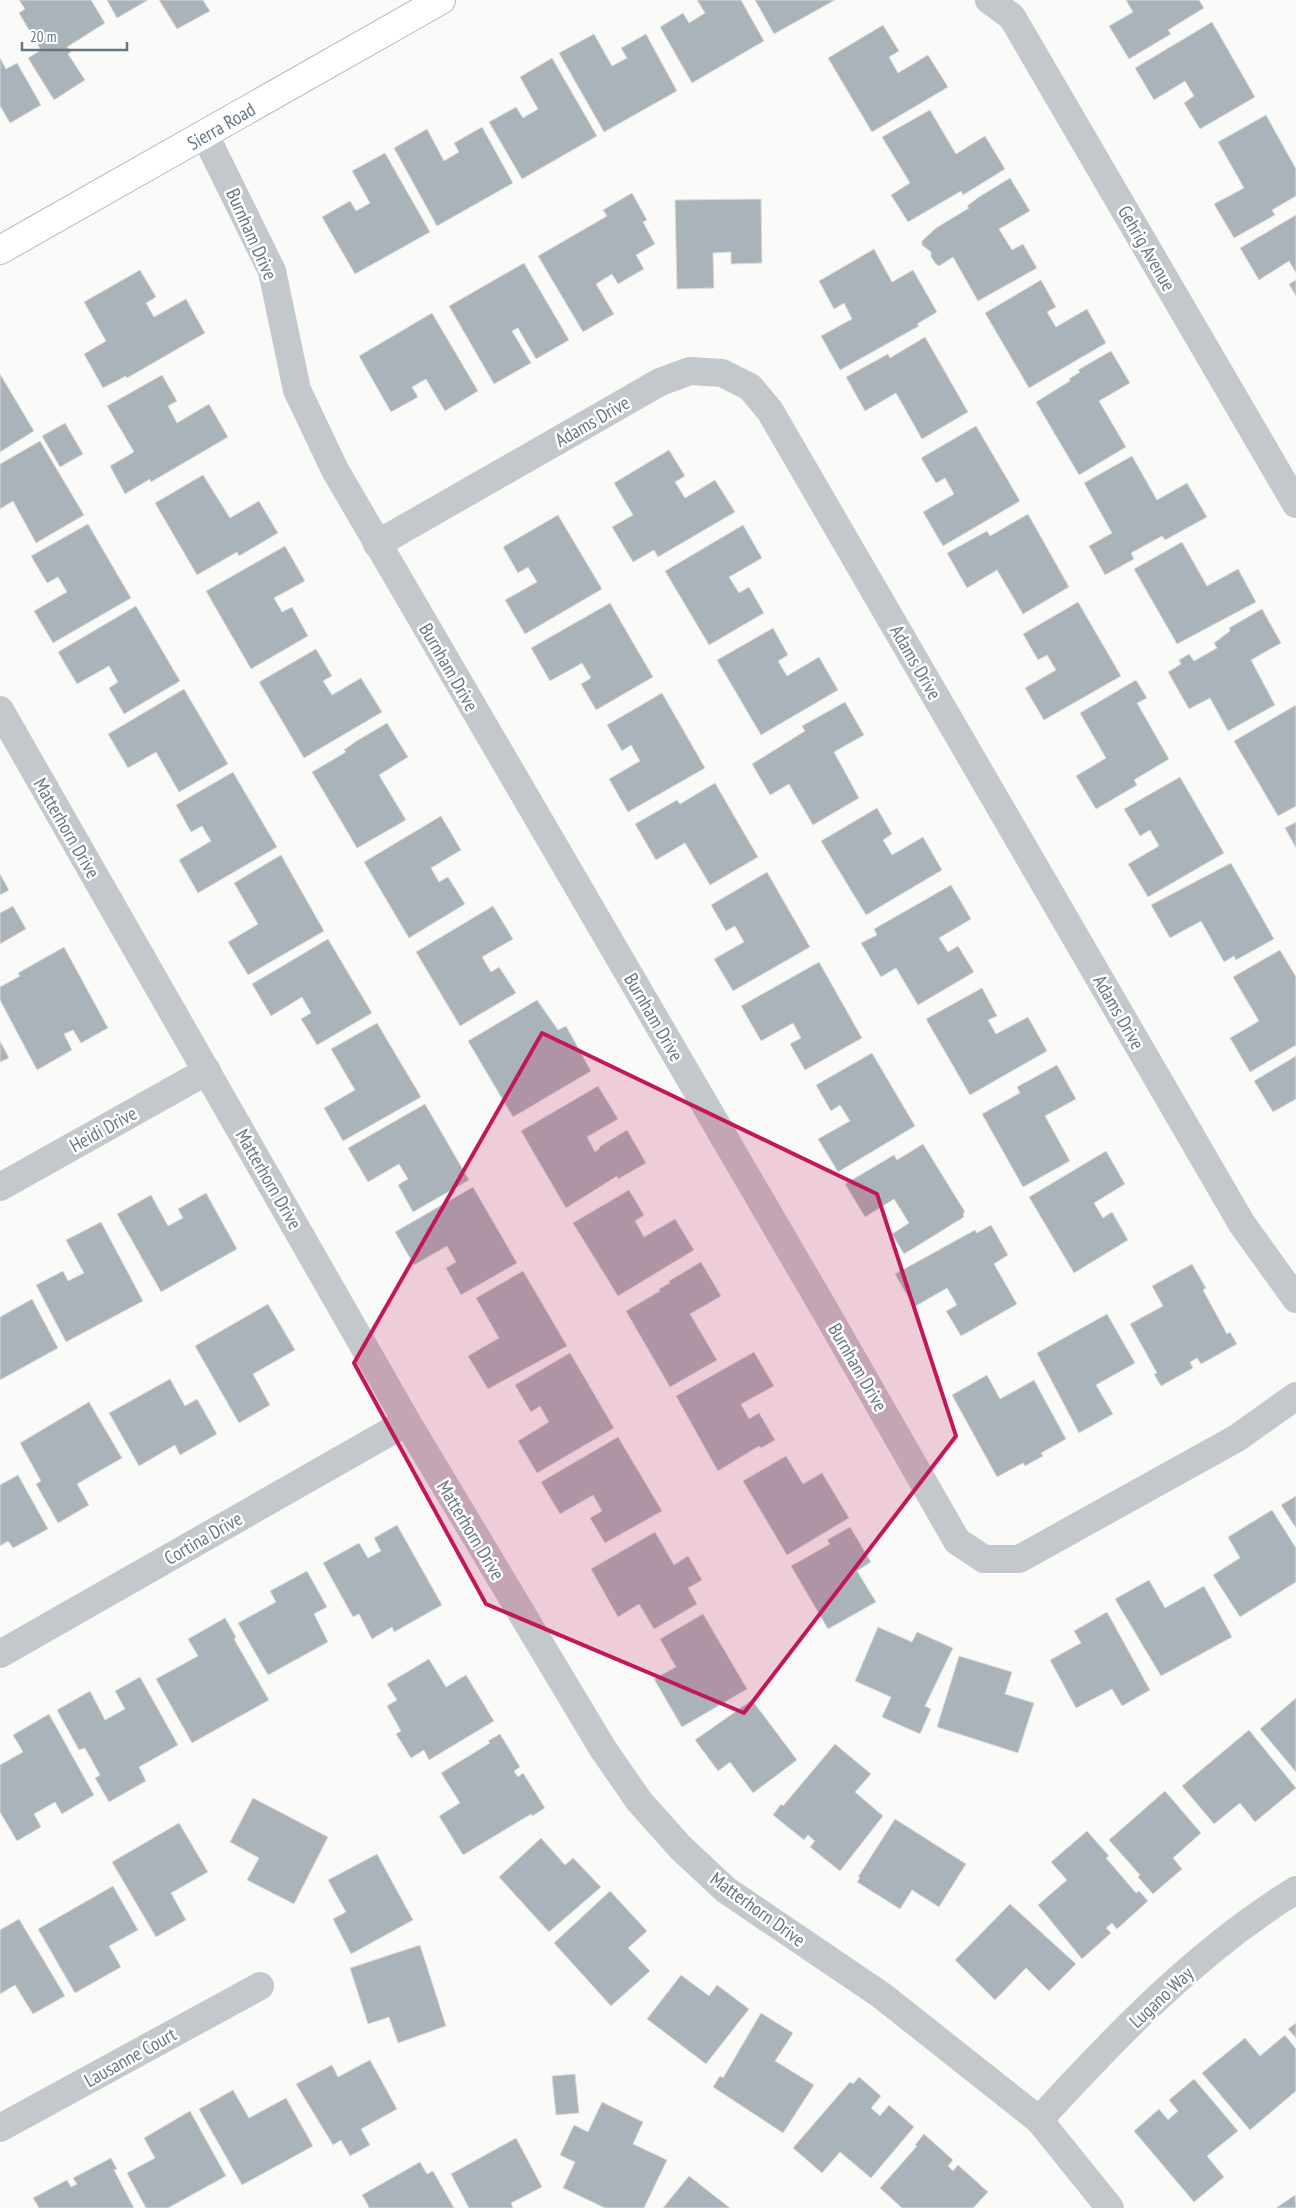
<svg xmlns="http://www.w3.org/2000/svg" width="1296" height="2208" font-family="'PT Sans Narrow',sans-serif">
	<rect width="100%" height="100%" fill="#fafaf8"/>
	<g fill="#aab3b9" stroke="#dcdcda">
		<polygon points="19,0 91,0 105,23 67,47 71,52 68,54 85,80 54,100 28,58 41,50 19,13 25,9"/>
		<polygon points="107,0 148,0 117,18"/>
		<polygon points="159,0 203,0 210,11 177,29"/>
		<polygon points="697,0 741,0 764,41 692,83 660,27 683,13 689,23 705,13"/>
		<polygon points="755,0 835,0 774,34"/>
		<polygon points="1126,0 1199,0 1204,8 1168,30 1171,34 1129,59 1109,26 1133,12"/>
		<polygon points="1212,22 1255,97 1200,129 1184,103 1194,96 1185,81 1154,100 1135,68"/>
		<polygon points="883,25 899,51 889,57 898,73 928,55 948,87 872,132 828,58"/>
		<polygon points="594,34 612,66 627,58 621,48 646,34 677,91 604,132 559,53"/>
		<polygon points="0,58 6,69 17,63 41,105 10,123 0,106"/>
		<polygon points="552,58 597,136 522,179 489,122 516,107 523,118 538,109 520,77"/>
		<polygon points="930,110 956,154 985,136 1005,169 963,195 961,191 908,222 891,195 910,183 882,137"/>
		<polygon points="1266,115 1296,169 1296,196 1272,210 1275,215 1234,238 1214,204 1244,188 1218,142"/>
		<polygon points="482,127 513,183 437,226 394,148 427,129 444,161 459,152 454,143"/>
		<polygon points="385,153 430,232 355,274 322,217 350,201 356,211 370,203 352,171"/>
		<polygon points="1010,178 1030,211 999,229 1012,250 1023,244 1037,268 978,301 953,257 939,266 936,264 931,257 931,252 922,245 922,241 936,228 969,208 967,206 979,197"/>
		<polygon points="632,193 647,220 643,222 655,244 636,255 644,269 618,284 612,274 596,284 614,314 583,332 538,256 607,216 603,210"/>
		<polygon points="761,199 762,263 731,264 731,252 713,253 714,288 677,289 675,200"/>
		<polygon points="1296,215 1296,273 1289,261 1259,280 1240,248"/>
		<polygon points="874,249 892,282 913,270 937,312 917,324 919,326 840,370 821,336 852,319 844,303 834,309 819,281"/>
		<polygon points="524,263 569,340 536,359 518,328 512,331 531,363 494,384 449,306"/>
		<polygon points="140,270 156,297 146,303 154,317 186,299 205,333 127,378 126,376 103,388 84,354 106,341 84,302"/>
		<polygon points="1041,280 1056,307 1047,312 1056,327 1087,309 1106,343 1029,388 985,313"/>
		<polygon points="1296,280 1296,296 1289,284"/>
		<polygon points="432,313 478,391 445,411 426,379 412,387 418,397 391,412 359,356"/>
		<polygon points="925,337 968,412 922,439 896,393 865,411 846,377 888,354 890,358"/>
		<polygon points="1111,351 1130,383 1099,401 1126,447 1079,475 1036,402 1070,381 1069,379 1080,372 1078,370"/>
		<polygon points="0,374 34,431 0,452"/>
		<polygon points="162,375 177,401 168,406 177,423 209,404 228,437 151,482 150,479 125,494 110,466 134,452 107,406"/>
		<polygon points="65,423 83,454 60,467 42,436"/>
		<polygon points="976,426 1020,501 943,546 923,512 954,494 945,478 936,483 921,458"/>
		<polygon points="40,441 84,515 36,543 13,501 0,509 0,464"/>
		<polygon points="669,450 685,476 675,482 685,498 715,480 735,512 658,557 654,550 633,562 612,527 633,515 614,483"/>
		<polygon points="1132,456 1157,500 1187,483 1207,517 1165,540 1162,536 1131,553 1134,559 1105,575 1089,546 1112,533 1084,483"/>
		<polygon points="203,475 230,518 259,501 278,533 239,556 237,552 197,575 155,503"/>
		<polygon points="1028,514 1069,587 1023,614 997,570 967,588 947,553 987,531 990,536"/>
		<polygon points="558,515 602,589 525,634 505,600 537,582 528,567 518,573 503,547"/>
		<polygon points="88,524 131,598 53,643 34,611 67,592 58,577 47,583 31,556"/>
		<polygon points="743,525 762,558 729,577 739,593 749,587 764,613 709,645 665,571"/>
		<polygon points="1182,542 1207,586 1238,569 1256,602 1177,644 1134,569"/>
		<polygon points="285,546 305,581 274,598 282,612 292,607 308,636 251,669 206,591"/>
		<polygon points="1078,602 1121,676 1044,720 1025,688 1056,670 1047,655 1038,660 1023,634"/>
		<polygon points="610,603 653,677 596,710 581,684 591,678 582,663 550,681 531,648"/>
		<polygon points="136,606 180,681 124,714 109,688 118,682 109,666 77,684 58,652"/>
		<polygon points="1262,609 1281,643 1251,660 1275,705 1228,731 1210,698 1189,709 1168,672 1181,664 1179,660 1189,654 1194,661 1217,648 1214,643 1230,631 1229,628"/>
		<polygon points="773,628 788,655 778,661 787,676 819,657 838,690 761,735 717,660"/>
		<polygon points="316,649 332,676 323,681 332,695 361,678 382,712 304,758 259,682"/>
		<polygon points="1136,680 1147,698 1137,703 1169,759 1134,780 1137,785 1096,809 1076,776 1106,758 1080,713"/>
		<polygon points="184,689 228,764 179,792 156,752 128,768 108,734"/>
		<polygon points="662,693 705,768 628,812 609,779 640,761 631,745 622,751 607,725"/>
		<polygon points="845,702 864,735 834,752 859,798 813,825 789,784 770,795 752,764 805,731 802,726"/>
		<polygon points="1296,705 1296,806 1278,816 1234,741"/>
		<polygon points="387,723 408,757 379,775 406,820 357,848 312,772 346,752 344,750 355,742"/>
		<polygon points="233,772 277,847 198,893 179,860 211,841 202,826 191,832 176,805"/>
		<polygon points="1180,777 1224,853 1148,897 1128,864 1159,846 1150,830 1140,836 1124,809"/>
		<polygon points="715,783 758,857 710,885 685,843 656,860 635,824 677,800 680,804"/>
		<polygon points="877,808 892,834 883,840 892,855 923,837 942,870 866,915 821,841"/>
		<polygon points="441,816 461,850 431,868 439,882 448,877 465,904 409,938 364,862"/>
		<polygon points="1296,822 1296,848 1285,828"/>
		<polygon points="281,855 324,931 248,975 228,942 258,924 234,883"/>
		<polygon points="1231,863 1274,939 1236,960 1234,956 1224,962 1201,921 1170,938 1151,905"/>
		<polygon points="767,872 810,947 733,991 714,959 744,942 735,926 726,931 711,905"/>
		<polygon points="0,874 9,890 0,895"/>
		<polygon points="951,885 971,919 939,938 948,952 958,946 974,972 918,1005 896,968 881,977 861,943 877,935 874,929"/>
		<polygon points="13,906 26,929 0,944 0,913"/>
		<polygon points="493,906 513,939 482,957 491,972 499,967 516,993 460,1026 416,952"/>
		<polygon points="328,939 372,1013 317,1045 301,1019 311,1013 302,997 271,1016 252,984"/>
		<polygon points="64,947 108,1028 81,1043 73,1030 64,1034 72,1050 37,1070 0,1000 0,987 20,976 18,973"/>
		<polygon points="1280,950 1296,977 1296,1045 1250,1072 1230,1038 1259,1021 1233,977"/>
		<polygon points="819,962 862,1038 805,1070 790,1044 801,1038 793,1023 761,1041 741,1006"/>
		<polygon points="982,988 997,1016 988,1020 996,1034 1028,1017 1047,1051 970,1095 926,1019"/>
		<polygon points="537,1000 558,1030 566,1026 591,1071 513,1117 468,1041"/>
		<polygon points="377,1023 421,1097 343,1141 324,1108 355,1090 331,1049"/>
		<polygon points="0,1041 9,1058 0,1062"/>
		<polygon points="872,1053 915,1126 838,1172 818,1139 850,1121 840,1105 831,1111 816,1085"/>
		<polygon points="1296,1056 1296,1099 1273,1112 1254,1081"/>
		<polygon points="1057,1065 1076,1099 1045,1116 1070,1161 1023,1187 982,1114 1020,1093 1017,1087"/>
		<polygon points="598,1086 618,1119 587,1137 595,1152 600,1148 599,1147 627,1130 646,1163 618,1179 617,1176 566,1208 521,1131"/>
		<polygon points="425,1104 469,1180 413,1212 398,1185 408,1179 399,1164 368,1182 348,1148"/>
		<polygon points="923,1144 965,1212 963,1214 964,1217 904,1254 892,1234 909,1223 894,1199 865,1217 845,1184 894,1155 897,1160"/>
		<polygon points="1106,1151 1125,1184 1094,1203 1103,1218 1112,1212 1128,1240 1074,1273 1029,1197"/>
		<polygon points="473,1187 517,1263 461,1295 446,1268 456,1262 447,1246 414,1265 395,1232"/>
		<polygon points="629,1190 644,1215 635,1221 644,1237 675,1219 694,1250 618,1296 573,1223"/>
		<polygon points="206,1193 237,1249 161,1292 117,1214 151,1195 168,1226 183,1218 178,1209"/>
		<polygon points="101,1222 143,1301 66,1342 36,1285 63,1271 68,1281 84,1273 66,1240"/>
		<polygon points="991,1225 1008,1255 994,1264 1017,1304 961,1336 946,1311 957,1305 947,1288 914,1307 895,1274 975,1230 977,1233"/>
		<polygon points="701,1262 721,1296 690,1314 717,1360 670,1387 626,1311 660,1291 659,1289 670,1283 669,1281"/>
		<polygon points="1192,1264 1206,1288 1203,1290 1227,1334 1230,1332 1237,1344 1201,1364 1197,1358 1190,1362 1193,1368 1161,1386 1154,1374 1157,1373 1130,1324 1163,1306 1152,1286"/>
		<polygon points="523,1271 567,1346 488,1389 468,1356 499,1338 476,1298"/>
		<polygon points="32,1299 58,1348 0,1380 0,1317"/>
		<polygon points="268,1304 295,1350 253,1374 270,1405 239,1423 195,1346"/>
		<polygon points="1107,1314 1135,1363 1096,1385 1113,1414 1079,1433 1037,1353"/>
		<polygon points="754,1352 774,1386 741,1404 749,1419 759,1413 775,1440 761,1448 759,1446 718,1471 676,1396"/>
		<polygon points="570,1353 614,1428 537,1473 518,1441 549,1422 540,1406 531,1412 515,1385"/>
		<polygon points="987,1375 1000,1399 1034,1380 1066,1439 1041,1453 1043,1456 1025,1466 1023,1463 997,1477 952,1395"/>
		<polygon points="170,1379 185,1406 197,1399 217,1434 180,1455 175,1445 139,1466 109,1413"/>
		<polygon points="89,1402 122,1458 77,1484 89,1505 58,1523 36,1484 41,1481 20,1443"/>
		<polygon points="618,1437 662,1511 605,1543 590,1518 602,1511 593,1495 560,1514 541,1482"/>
		<polygon points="786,1456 803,1484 822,1473 849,1518 787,1555 743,1481"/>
		<polygon points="18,1475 48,1529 13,1548 8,1541 0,1546 0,1485"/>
		<polygon points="1296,1496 1296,1528 1281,1505"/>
		<polygon points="1272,1510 1296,1548 1296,1582 1240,1617 1213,1575 1240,1558 1228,1537"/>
		<polygon points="397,1525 442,1605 394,1632 392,1627 372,1639 359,1614 353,1617 323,1563 359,1543 368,1558 381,1551 374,1538"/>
		<polygon points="850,1527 871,1562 857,1571 876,1602 828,1629 791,1566 830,1544 827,1540"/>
		<polygon points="655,1532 674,1565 688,1556 702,1580 688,1588 697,1604 654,1629 639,1604 618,1617 591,1569"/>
		<polygon points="307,1571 327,1607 314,1614 328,1642 268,1675 238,1623 276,1602 270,1591"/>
		<polygon points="1149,1580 1165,1608 1204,1586 1232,1637 1161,1676 1115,1599"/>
		<polygon points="1107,1612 1150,1690 1122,1706 1112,1689 1076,1708 1050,1660 1081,1643 1074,1631"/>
		<polygon points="703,1614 747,1689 682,1727 654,1679 676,1667 660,1639"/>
		<polygon points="225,1618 236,1637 234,1639 269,1700 192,1743 156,1679 198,1656 188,1639"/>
		<polygon points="878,1627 912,1642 917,1632 953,1648 925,1706 931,1709 920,1734 882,1717 891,1697 855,1681"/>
		<polygon points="959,1656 1012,1672 1005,1694 1034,1703 1018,1753 937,1727"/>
		<polygon points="429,1659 446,1687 466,1675 494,1721 429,1760 424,1750 411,1758 396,1734 401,1731 387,1706 397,1700 387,1684"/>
		<polygon points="140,1677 178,1745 139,1767 146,1781 109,1802 95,1778 100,1775 85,1748 79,1750 57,1710 90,1691 105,1720 125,1709 115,1691"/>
		<polygon points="1296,1698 1296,1772 1260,1729"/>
		<polygon points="752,1700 797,1760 753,1793 730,1762 718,1771 695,1740"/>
		<polygon points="49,1714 94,1795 62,1814 55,1802 34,1814 41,1827 17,1841 0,1812 0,1765 23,1752 13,1735"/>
		<polygon points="1249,1730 1296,1788 1255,1822 1240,1803 1214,1824 1182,1786"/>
		<polygon points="500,1734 520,1767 514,1771 518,1777 523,1773 545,1808 532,1816 531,1814 463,1855 439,1816 460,1803 441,1773 490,1743 488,1741"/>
		<polygon points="835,1744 871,1774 855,1792 883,1816 840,1871 810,1847 815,1841 808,1835 804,1840 773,1815 781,1804 783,1806"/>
		<polygon points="1165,1791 1201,1833 1173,1858 1182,1869 1153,1894 1138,1877 1140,1875 1109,1840"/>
		<polygon points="253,1798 328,1837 294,1904 247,1880 259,1858 230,1842"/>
		<polygon points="895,1819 966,1864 939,1907 912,1890 900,1909 857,1882 860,1878 858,1877"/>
		<polygon points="179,1823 208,1872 171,1893 186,1920 156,1937 112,1862"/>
		<polygon points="1087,1831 1109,1856 1106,1858 1136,1893 1139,1891 1148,1901 1117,1929 1112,1923 1106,1928 1111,1933 1082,1959 1038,1905 1067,1880 1051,1862"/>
		<polygon points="541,1838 565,1865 573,1858 601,1887 549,1932 499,1877"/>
		<polygon points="377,1854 413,1920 351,1954 333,1919 346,1912 328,1880"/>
		<polygon points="113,1886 138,1930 109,1946 121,1967 75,1993 38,1929"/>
		<polygon points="610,1891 647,1931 628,1948 650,1971 611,2006 554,1943"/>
		<polygon points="1010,1904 1076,1964 1049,1991 1026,1968 995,2000 955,1960"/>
		<polygon points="19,1919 65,1996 33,2014 15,1985 0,1994 0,1930"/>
		<polygon points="420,1945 446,2026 398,2043 389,2017 368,2024 350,1968"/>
		<polygon points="681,1975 709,1996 717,1985 749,2009 706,2064 647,2019"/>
		<polygon points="761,2013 793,2033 775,2061 814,2085 783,2133 713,2087 720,2076 723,2078"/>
		<polygon points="1296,2023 1296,2038 1288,2029"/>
		<polygon points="1285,2035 1296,2049 1296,2091 1250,2130 1202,2073 1245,2038 1260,2056"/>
		<polygon points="370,2060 397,2109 361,2129 370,2145 350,2156 341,2140 333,2145 296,2084 332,2065 338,2077"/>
		<polygon points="575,2074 579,2113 556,2115 552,2076"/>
		<polygon points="859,2077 881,2096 871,2108 880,2116 889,2105 914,2127 871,2178 840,2152 822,2173 793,2148 850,2082 853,2084"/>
		<polygon points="1194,2079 1238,2131 1207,2156 1224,2177 1194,2202 1134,2131 1159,2109 1168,2120 1178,2111 1169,2100"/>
		<polygon points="233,2090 249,2118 286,2098 313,2146 242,2185 199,2109"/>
		<polygon points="602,2102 643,2122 633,2144 667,2160 644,2208 605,2208 563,2188 575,2162 560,2155 574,2125 588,2132"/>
		<polygon points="190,2111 226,2176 168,2208 146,2208 127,2173 155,2158 144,2138"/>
		<polygon points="924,2134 953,2160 948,2166 953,2171 958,2165 988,2192 973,2208 902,2208 880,2188 917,2146 915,2145"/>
		<polygon points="516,2138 542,2187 511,2203 513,2208 469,2208 451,2174"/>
		<polygon points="111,2158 117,2169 114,2170 134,2208 39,2208 33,2198 67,2180 71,2187 77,2184 73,2178"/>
		<polygon points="420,2162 427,2174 433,2171 454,2208 368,2208 369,2207 362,2195"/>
		<polygon points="689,2176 730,2208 663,2208"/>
		<polygon points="1295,2195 1296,2208 1276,2208"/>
	</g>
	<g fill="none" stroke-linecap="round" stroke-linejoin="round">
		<g stroke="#b3babf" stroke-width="30">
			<polyline id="secondary" points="0,250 441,0"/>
		</g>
		<g stroke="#c3c8cc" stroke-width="28">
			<polyline points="989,0 1012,17 1296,504"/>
			<polyline points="205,135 272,271 297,390 335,470 827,1314 957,1541 984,1559 1019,1559 1237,1438 1296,1396"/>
			<polyline points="377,544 660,382 690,371 722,373 750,387 770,411 1242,1224 1296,1299"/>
			<polyline points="0,710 407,1422 603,1749 639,1801 681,1848 726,1890 881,1995 1039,2120 1110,2208"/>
			<polyline points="0,1187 207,1071"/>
			<polyline points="0,1654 407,1422"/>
			<path d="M1039,2120C1116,2036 1198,1950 1296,1890"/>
			<polyline points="0,2128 260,1986"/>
		</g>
		<use href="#secondary" stroke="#fff" stroke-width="28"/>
	</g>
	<path fill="#c2185b" fill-opacity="0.2" stroke="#c2185b" stroke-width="4" stroke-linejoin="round" d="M542,1033L877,1194L956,1436L744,1713L486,1604L354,1363Z"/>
	<g text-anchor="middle" stroke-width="5" stroke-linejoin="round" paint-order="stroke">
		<g font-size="19" fill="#657683" stroke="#fff">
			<text transform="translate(221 126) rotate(-30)" y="7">Sierra Road</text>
			<text transform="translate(252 234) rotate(66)" y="7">Burnham Drive</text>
			<text transform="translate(1147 248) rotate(60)" y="7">Gehrig Avenue</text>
			<text transform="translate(592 421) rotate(-30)" y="7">Adams Drive</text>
			<text transform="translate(916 662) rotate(60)" y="7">Adams Drive</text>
			<text transform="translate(449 667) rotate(60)" y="7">Burnham Drive</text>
			<text transform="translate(67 828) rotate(60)" y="7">Matterhorn Drive</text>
			<text transform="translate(1119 1012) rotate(60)" y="7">Adams Drive</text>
			<text transform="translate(654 1017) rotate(60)" y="7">Burnham Drive</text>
			<text transform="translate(103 1129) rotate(-29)" y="7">Heidi Drive</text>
			<text transform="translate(269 1179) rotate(60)" y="7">Matterhorn Drive</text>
			<text transform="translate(858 1367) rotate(60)" y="7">Burnham Drive</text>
			<text transform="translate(471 1530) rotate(59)" y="7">Matterhorn Drive</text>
			<text transform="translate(203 1538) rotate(-30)" y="7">Cortina Drive</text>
			<text transform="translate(758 1909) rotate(36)" y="7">Matterhorn Drive</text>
			<text transform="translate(1161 1997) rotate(-43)" y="7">Lugano Way</text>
			<text transform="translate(130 2057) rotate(-29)" y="7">Lausanne Court</text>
		</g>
	</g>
	<path d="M22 42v8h105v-8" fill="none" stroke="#657683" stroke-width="2.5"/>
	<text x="30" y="42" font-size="15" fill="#657683" stroke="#ffffff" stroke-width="4" paint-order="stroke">20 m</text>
</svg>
